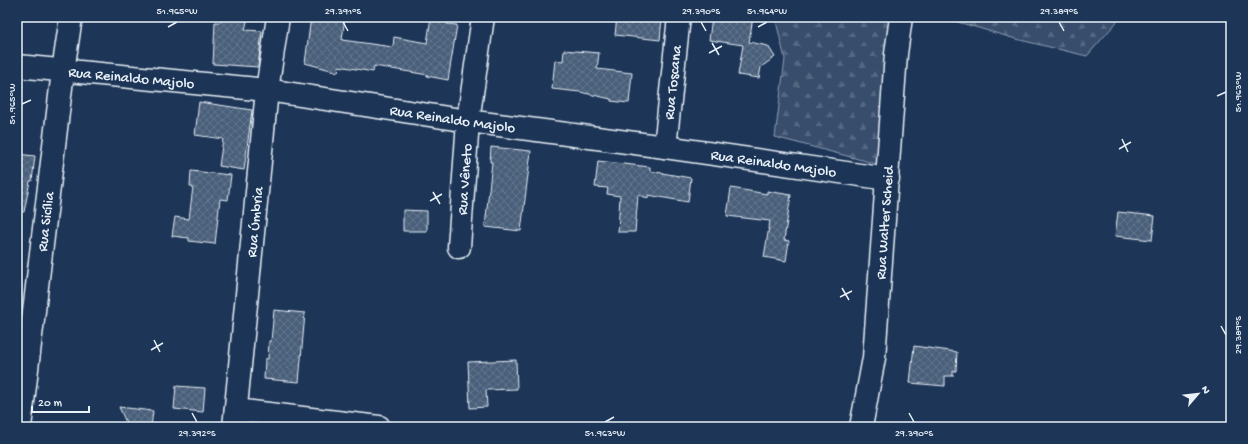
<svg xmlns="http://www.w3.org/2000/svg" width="1248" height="444" font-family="'Gochi Hand',sans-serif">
	<defs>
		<pattern id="forest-firs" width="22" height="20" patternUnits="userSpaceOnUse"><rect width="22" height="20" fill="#374d6c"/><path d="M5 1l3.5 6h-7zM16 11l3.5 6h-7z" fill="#546782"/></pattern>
		<pattern id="building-cross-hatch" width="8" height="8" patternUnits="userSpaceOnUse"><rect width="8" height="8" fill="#495e7a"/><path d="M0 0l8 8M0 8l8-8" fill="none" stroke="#63768e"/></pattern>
	</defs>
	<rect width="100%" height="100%" fill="#1d3557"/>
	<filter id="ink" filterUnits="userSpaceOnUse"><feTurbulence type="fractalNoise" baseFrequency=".025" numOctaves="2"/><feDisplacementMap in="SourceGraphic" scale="8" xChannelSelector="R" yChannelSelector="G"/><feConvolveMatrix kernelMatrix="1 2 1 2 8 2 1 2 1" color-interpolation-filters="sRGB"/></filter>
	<g filter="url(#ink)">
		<g fill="url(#forest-firs)" stroke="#909fb2">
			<polygon points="775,17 893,17 877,164 775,137 785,59"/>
			<polygon points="941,17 1121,17 1087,56 1016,39"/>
		</g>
		<g fill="url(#building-cross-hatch)" stroke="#e8f1f8">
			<polygon points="222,17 248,17 245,30 262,31 258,67 213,64 215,22 221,22"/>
			<polygon points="311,17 345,17 342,40 393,47 394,37 427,43 431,17 448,17 447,24 457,25 448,80 427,76 428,75 374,66 373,72 339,66 338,72 305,63"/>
			<polygon points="617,17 662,17 660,40 615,35"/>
			<polygon points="712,17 753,17 749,42 768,46 775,57 761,67 759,78 738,75 743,45 709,40"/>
			<polygon points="564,50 599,53 597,69 632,73 629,103 611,101 611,99 580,92 552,89 555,60 563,61"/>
			<polygon points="199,102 252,110 244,170 219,166 223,139 195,135"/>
			<polygon points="491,147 531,151 521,231 485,227 492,162 490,162"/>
			<polygon points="17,154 35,156 32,181 30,181 24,212 17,211"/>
			<polygon points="598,161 650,167 650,171 691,178 688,202 648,195 648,198 638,195 635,232 618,232 620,196 607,194 608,188 595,187"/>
			<polygon points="191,171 231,175 228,200 220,199 215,244 189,241 189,238 172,236 175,217 189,219 193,187 190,187"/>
			<polygon points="731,188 767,194 767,191 791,195 784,240 789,241 786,261 764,257 770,221 727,216"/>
			<polygon points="403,210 427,211 427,231 403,231"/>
			<polygon points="1118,212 1155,216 1152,240 1115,236"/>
			<polygon points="274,310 305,313 299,382 264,379 265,359 268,359 269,341 271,341"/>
			<polygon points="914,346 957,352 956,371 953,371 953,376 945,376 945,386 910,383"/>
			<polygon points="516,360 517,389 486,390 487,407 470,408 468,362"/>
			<polygon points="176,386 205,388 203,412 174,409"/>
			<polygon points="119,407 153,411 151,427 128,427"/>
		</g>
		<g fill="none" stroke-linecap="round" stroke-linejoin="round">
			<g stroke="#e8f1f8" stroke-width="25">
				<g id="minor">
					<path id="s1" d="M17,66L267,90L468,121L665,147L888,179"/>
					<path id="s2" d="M665,147L679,17"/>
					<path id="s3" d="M459,247L468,121L483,17"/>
					<polyline points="236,410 379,427"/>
					<path id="s4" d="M20,427L63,71L71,17"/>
					<path id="s5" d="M234,427L267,90L278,17"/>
					<path id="s6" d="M861,427L874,358L896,54L901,17"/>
				</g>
			</g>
			<use href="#minor" stroke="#1d3557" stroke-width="22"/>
		</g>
	</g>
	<path fill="none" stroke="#e8f1f8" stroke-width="1.5" d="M343,22L348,31M701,22L706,31M1059,22L1064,31M168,27L177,22M758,27L767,22M712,43L719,55M709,53L722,46M1217,96L1226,92M22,104L31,100M1122,139L1128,152M1119,149L1131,142M433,192L440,204M430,201L442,194M842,288L849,300M840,297L852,291M1221,326L1226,335M154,340L160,352M151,350L163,343M192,413L197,422M909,413L914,422M605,422L614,417"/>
	<g text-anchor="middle" stroke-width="3" stroke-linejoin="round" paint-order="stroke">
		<g font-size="15" fill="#e8f1f8" stroke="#1d3557">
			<text dy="5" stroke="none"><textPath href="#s1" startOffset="115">Rua Reinaldo Majolo</textPath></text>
			<text dy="5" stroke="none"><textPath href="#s2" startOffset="65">Rua Toscana</textPath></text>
			<text dy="5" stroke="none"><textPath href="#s1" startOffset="439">Rua Reinaldo Majolo</textPath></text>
			<text dy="5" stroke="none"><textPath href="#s1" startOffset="763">Rua Reinaldo Majolo</textPath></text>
			<text dy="5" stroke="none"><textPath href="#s3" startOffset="68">Rua Vêneto</textPath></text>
			<text dy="5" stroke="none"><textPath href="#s4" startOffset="207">Rua Sicília</textPath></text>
			<text dy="5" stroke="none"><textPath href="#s5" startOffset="206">Rua Úmbria</textPath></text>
			<text dy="5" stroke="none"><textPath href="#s6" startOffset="206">Rua Walter Scheid</textPath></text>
		</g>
	</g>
	<rect width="1248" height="444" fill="none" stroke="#1d3557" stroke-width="44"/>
	<g transform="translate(1198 394) rotate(62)" stroke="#1d3557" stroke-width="3" paint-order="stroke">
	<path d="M0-3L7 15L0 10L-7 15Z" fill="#e8f1f8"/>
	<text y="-6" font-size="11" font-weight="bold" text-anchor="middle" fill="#e8f1f8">N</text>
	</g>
	<path d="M32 406v6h57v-6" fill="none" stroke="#e8f1f8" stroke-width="2"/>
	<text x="38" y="406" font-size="12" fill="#e8f1f8" stroke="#1d3557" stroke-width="3" paint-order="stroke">20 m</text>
	<rect x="22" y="22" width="1204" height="400" fill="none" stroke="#e8f1f8" stroke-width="1.5"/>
	<g font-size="10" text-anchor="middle" fill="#e8f1f8">
		<text x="177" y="14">51.965°W</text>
		<text x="343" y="14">29.391°S</text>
		<text x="701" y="14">29.390°S</text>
		<text x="767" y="14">51.964°W</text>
		<text x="1059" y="14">29.389°S</text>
		<text transform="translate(1237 92) rotate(-90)" y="4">51.963°W</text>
		<text transform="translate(11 104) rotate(-90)" y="4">51.965°W</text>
		<text transform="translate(1237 335) rotate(-90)" y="4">29.389°S</text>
		<text x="197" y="436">29.392°S</text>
		<text x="605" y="436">51.963°W</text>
		<text x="914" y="436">29.390°S</text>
	</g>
</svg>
